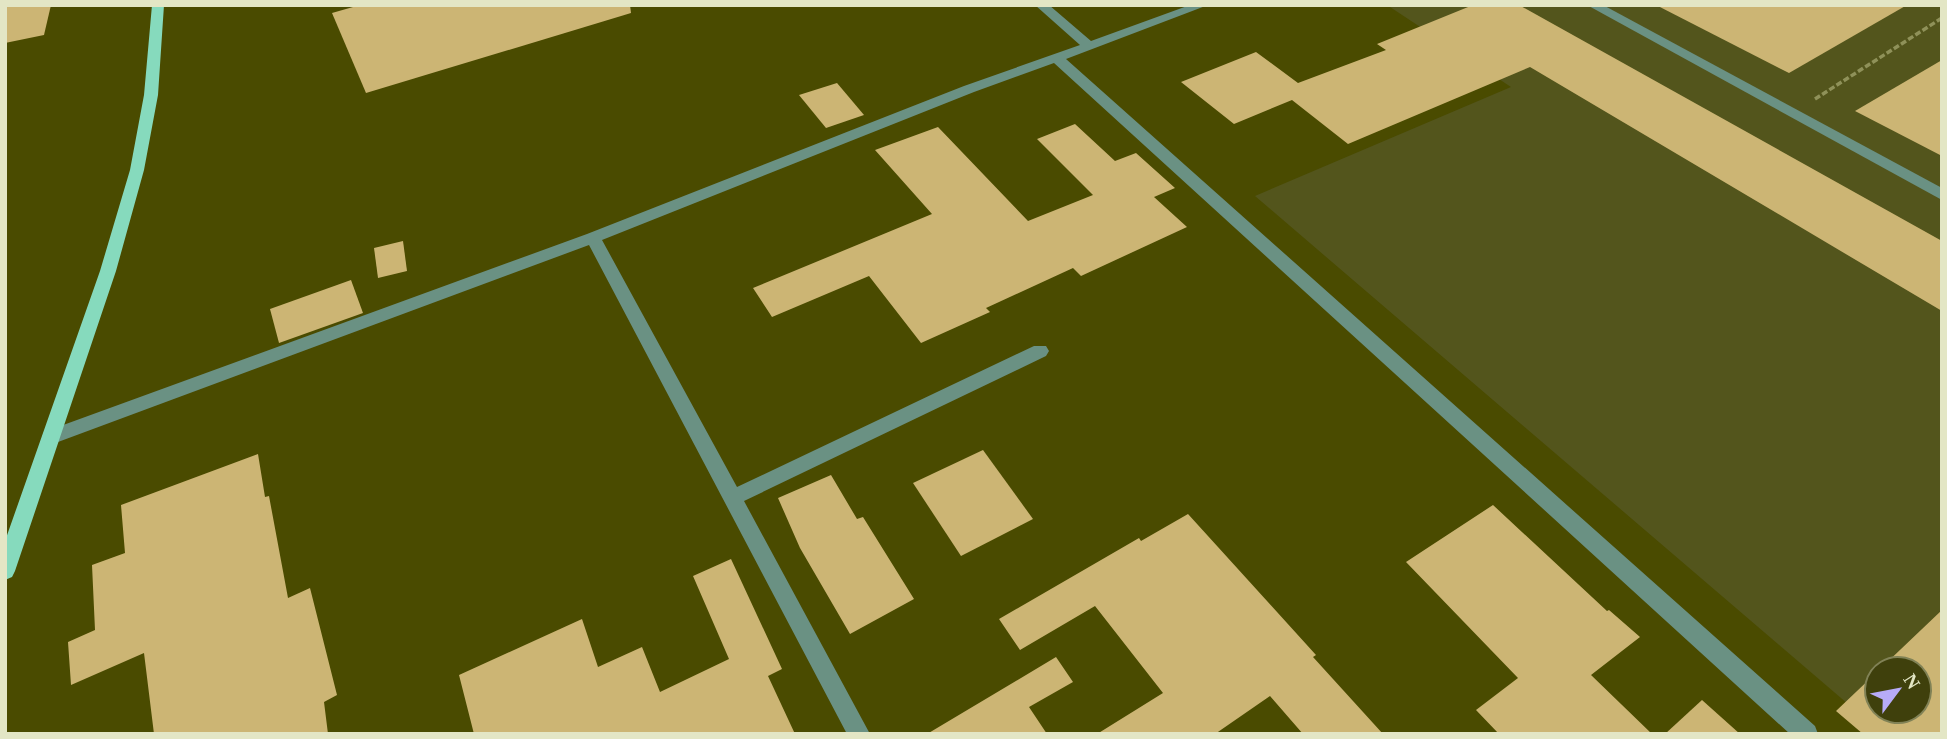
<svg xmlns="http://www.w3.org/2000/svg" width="1947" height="739" font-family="'Times New Roman',serif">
	<rect width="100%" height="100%" fill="#4a4b00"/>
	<path fill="#53551c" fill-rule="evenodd" d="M1387,5H1942V734H1883L1255,196L1511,87ZM1877,669H1919V711H1877Z"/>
	<g fill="#ccb574">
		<polygon points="5,5 51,5 44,35 5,43"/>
		<polygon points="360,5 630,5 631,13 366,93 332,13"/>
		<polygon points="1473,5 1519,5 1942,241 1942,311 1530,67 1348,144 1292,100 1234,124 1181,82 1256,52 1298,83 1386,50 1377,44"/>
		<polygon points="1656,5 1907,5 1789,73"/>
		<polygon points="1942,60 1942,156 1855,111"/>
		<polygon points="837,83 864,115 826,128 799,95"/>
		<polygon points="1075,124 1115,161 1136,153 1175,188 1154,197 1187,227 1081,276 1073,268 986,308 990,312 921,343 869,276 772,317 753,288 932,214 875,150 938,127 1028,221 1093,195 1037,139"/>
		<polygon points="403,241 407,271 378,278 374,248"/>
		<polygon points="351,280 363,313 279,343 270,309"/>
		<polygon points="983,450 1033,519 961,556 913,483"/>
		<polygon points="258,454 265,497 269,496 288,598 310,588 337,695 324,702 328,734 154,734 144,653 71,685 68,642 95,630 92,565 125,553 121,505"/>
		<polygon points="831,475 857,519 863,517 914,599 850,634 800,548 778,498"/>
		<polygon points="1493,505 1607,611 1609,610 1640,637 1591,675 1652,734 1499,734 1476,710 1518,678 1406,562"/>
		<polygon points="1188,514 1316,655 1313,657 1383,734 1303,734 1270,696 1215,734 1097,734 1163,693 1095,606 1020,650 999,619 1139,538 1141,541"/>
		<polygon points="731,559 782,669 768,676 795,734 474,734 459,675 582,619 598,667 642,647 660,692 729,659 693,576"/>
		<polygon points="1942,610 1942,734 1863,734 1836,711 1877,672 1877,711 1919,711 1919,669 1880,669"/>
		<polygon points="1056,657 1073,682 1029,707 1047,734 927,734"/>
		<polygon points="1702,700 1740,734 1665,734"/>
	</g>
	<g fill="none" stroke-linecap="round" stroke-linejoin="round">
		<polyline stroke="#8f9159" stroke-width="3.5" stroke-dasharray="6 2.5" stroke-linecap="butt" points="1815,99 1942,18"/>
		<g fill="#6a9183" fill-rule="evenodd">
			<polygon points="1035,5 1049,5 1091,41 1190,5 1208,5 1066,59 1815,726 1818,734 1790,734 1054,63 974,92 602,240 737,487 1034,346 1046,346 1049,351 1046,356 744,501 870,734 847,734 589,245 58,442 51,444 44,442 42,437 44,432 587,234 964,86 1080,45"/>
			<polygon points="1587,5 1603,5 1942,188 1942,200"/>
		</g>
		<polygon fill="#86dabd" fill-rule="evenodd" points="152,5 164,5 158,95 144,170 116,271 15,571 12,577 5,580 5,541 100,271 130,170 144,95"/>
	</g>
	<rect width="1947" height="739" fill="none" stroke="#e3e6c5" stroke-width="14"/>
	<g transform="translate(1898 690) rotate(58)"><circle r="33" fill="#3f400c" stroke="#818256" stroke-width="2"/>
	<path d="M0-5L12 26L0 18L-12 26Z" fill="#b7abf8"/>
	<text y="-10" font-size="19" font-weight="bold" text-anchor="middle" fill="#e3e6c5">N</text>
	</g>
</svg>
